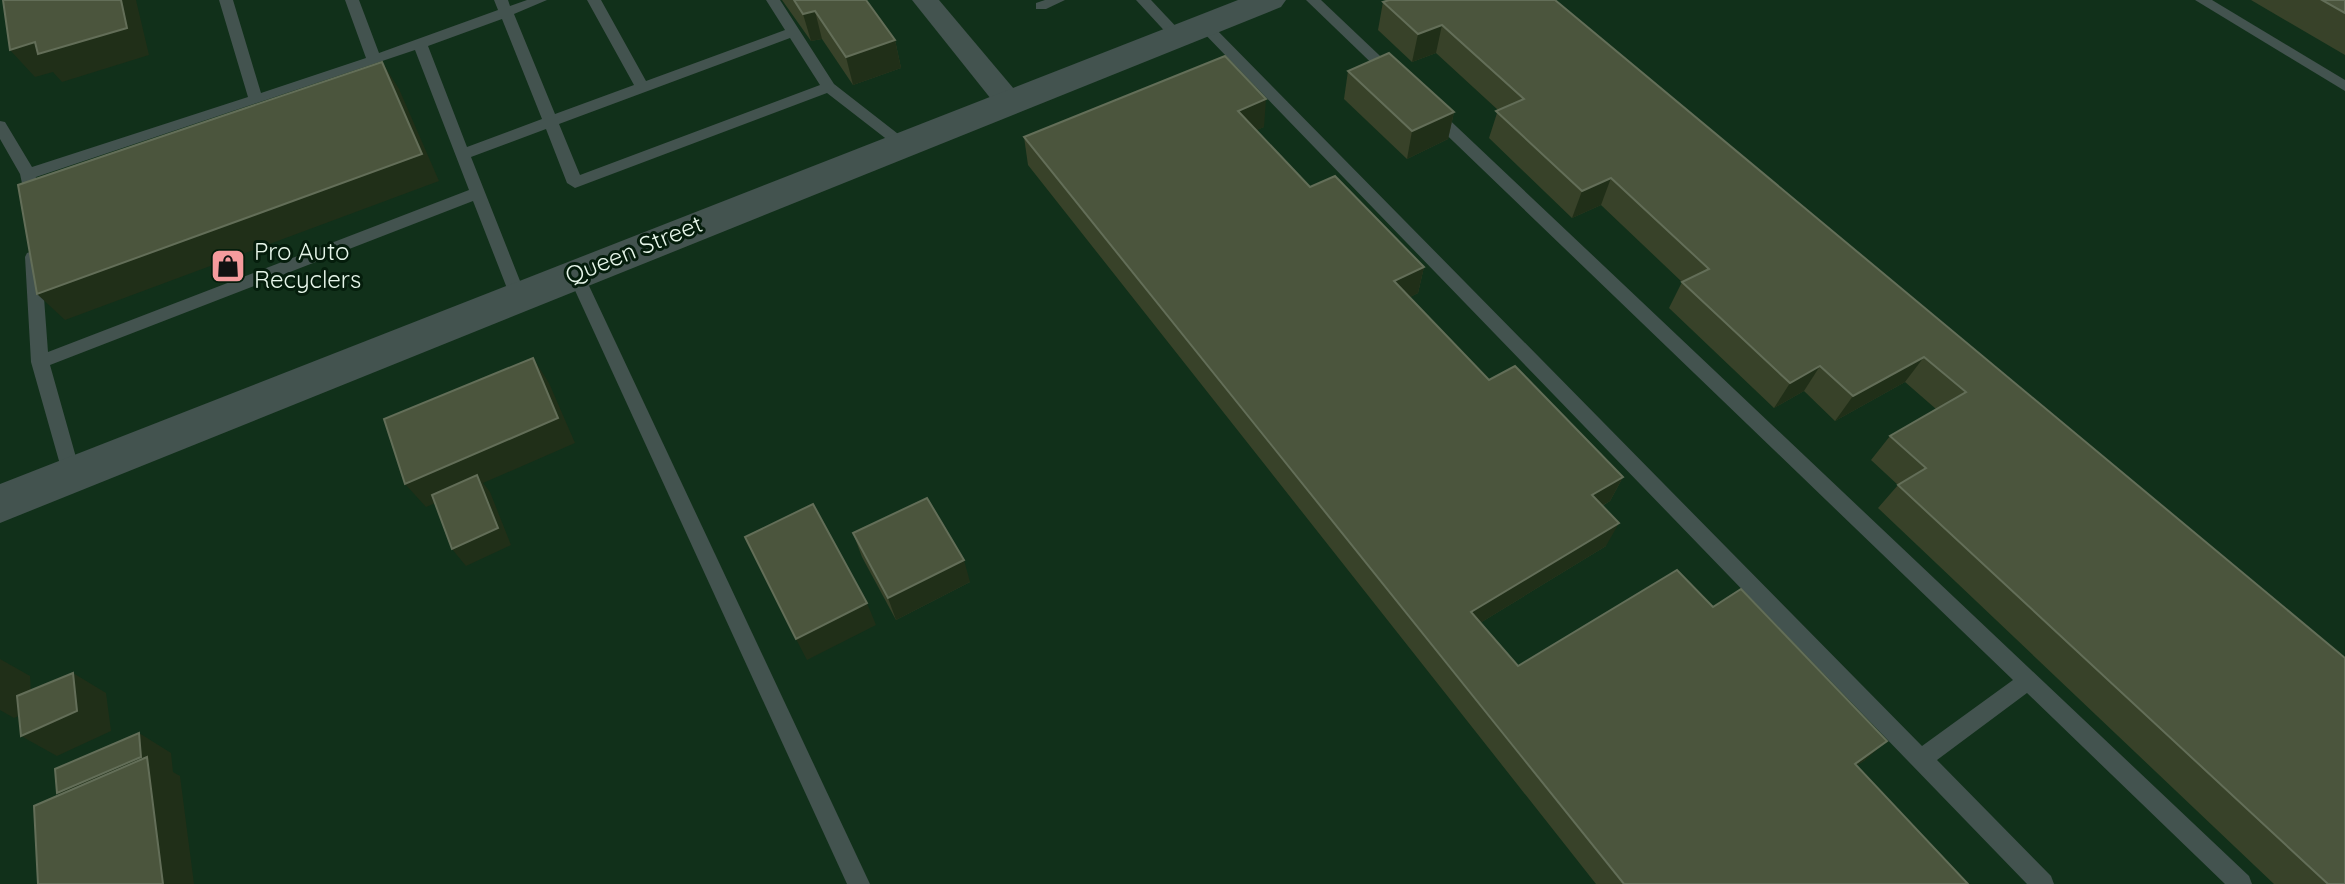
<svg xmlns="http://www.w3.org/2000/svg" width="2345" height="884" font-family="Quicksand,sans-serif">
	<rect width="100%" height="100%" fill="#0f2715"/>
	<rect fill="#11301a" x="0" y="0" width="2345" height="884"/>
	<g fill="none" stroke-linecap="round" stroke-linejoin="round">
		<g fill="#43534f" fill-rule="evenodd">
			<path d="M219,0H233L261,93L366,58L345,0H359L379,53L498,10L494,0H508L510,6L527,0H547L514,14L555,114L634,85L587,0H601L646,81L785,30L766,0H780L834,84L911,144L908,148H898L827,93L575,188L567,183L546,129L471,157L526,296L524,300H512L510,296L473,201L50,365L81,475L78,480H66L63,475L31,362L25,257L27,253L33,251L41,257L48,352L469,190L415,50L36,177L33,188H23L20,174L0,139V121L5,122L32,167L248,97ZM502,19L542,119L467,147L428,46ZM790,38L820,85L580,175L559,124Z"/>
			<polygon points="1045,0 1065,0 1046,9 1036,9 1036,3"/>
			<polygon points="1136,0 1151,0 1182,33 1182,39 1172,39"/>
			<polygon points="1306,0 1321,0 1397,72 1397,78 1387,78"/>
			<polygon points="2195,0 2212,0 2345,80 2345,91"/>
			<polygon points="1204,21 1209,22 1922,746 2013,680 1429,118 1429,110 1439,110 2249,876 2252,884 2225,884 2027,693 1937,760 2051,876 2054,884 2027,884 1199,28 1197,25"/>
			<polygon points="575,267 583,273 870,884 847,884 567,273"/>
		</g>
		<polygon fill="#43534f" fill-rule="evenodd" points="912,0 939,0 1019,95 1023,102 1019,109 1009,111 999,109"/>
		<polygon fill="#43534f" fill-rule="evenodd" points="1238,0 1286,0 1281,7 0,523 0,484"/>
	</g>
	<g fill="#384229">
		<polygon points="782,0 866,0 895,40 901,68 853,85 822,39 811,41"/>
		<polygon points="1555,0 2345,658 2345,884 2274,884 1878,508 1898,485 1871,460 1890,436 1936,409 1905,382 1835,421 1804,391 1774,408 1669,308 1682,282 1601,205 1572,218 1489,138 1498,110 1436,53 1412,62 1378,30 1383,2"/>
		<polygon points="2251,0 2345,0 2345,55"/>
		<polygon points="1348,71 1454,112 1448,139 1407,159 1344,99"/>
		<polygon points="1264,127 1256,130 1310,187 1424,267 1418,293 1410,297 1489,380 1623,477 1610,501 1602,506 1606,546 1480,623 1518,666 1713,607 1865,760 1856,766 1968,884 1596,884 1028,165 1024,137"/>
		<polygon points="853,533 970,582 896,620 862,557"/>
	</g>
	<g fill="#202f18">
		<polygon points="121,0 136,0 149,55 62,82 53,72 35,77 10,50 35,42"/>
		<polygon points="815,11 822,39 811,41 803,14"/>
		<polygon points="1442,25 1436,53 1412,62 1418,34"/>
		<polygon points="895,40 901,68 853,85 846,57"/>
		<polygon points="382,62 399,89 439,181 65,320 37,294"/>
		<polygon points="1266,99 1264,127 1236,139 1238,111"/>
		<polygon points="1454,112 1448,139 1407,159 1412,131"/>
		<polygon points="1611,178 1601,205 1572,218 1582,191"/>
		<polygon points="1424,267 1418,293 1389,308 1394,281"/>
		<polygon points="1924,357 1905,382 1835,421 1853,396"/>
		<polygon points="533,358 549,383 575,443 483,483 490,492 511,545 466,566 452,549 480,484 426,507 405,484"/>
		<polygon points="1820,366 1804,391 1774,408 1790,383"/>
		<polygon points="1623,477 1610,501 1580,518 1592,495"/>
		<polygon points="1619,523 1606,546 1462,634 1471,612"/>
		<polygon points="964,560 970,582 896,620 888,598"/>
		<polygon points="867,603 876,625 807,660 796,639"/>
		<polygon points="0,659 30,676 32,710 14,718 0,710"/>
		<polygon points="73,673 106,693 111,731 57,756 21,736"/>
		<polygon points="139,733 171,753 173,772 180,776 194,884 163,884 93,811 57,793"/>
		<polygon points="1887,741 1865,760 1833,783 1855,764"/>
	</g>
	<g fill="#4b553d" stroke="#636e58" stroke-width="2">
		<polygon points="3,0 121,0 127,28 38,54 35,42 10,50"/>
		<polygon points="794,0 866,0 895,40 846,57 815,11 803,14"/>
		<polygon points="1389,0 1555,0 2345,658 2345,884 2328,884 1898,485 1926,468 1890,436 1966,392 1924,357 1853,396 1820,366 1790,383 1682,282 1709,269 1611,178 1582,191 1496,111 1524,99 1442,25 1418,34 1383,2"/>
		<polygon points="2322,0 2345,0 2345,13"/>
		<polygon points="1389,53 1454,112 1412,131 1348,71"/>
		<polygon points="1225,56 1266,99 1238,111 1310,187 1335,176 1424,267 1394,281 1489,380 1515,366 1623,477 1592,495 1619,523 1471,612 1518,666 1677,570 1713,607 1741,589 1887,741 1855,764 1968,884 1624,884 1024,137"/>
		<polygon points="382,62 422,154 37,294 18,185"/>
		<polygon points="533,358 558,418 405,484 384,419"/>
		<polygon points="477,475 498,528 452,549 432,495"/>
		<polygon points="927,498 964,560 888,598 853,533"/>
		<polygon points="813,504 867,603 796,639 745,537"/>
		<polygon points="73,673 77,711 21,736 17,696"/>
		<polygon points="139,733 141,757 57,793 55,769"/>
		<polygon points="147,757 163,884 38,884 34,806"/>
	</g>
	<defs>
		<g id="shop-square" transform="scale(1.8)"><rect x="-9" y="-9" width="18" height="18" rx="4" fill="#f59b9d" stroke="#051d0c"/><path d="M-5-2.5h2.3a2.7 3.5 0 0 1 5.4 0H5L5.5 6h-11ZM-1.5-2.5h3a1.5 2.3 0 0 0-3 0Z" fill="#111"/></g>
	</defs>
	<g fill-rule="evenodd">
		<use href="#shop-square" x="228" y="266"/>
	</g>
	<g text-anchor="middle" stroke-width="6" stroke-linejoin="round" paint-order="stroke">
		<g font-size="24" fill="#e7f6ea" stroke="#051d0c">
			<text transform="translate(634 250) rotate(-22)" y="8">Queen Street</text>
		</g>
		<g font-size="24" fill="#e7f6ea" stroke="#051d0c" text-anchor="start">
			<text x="254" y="260">Pro Auto<tspan x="254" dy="28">Recyclers</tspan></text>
		</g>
	</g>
</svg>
